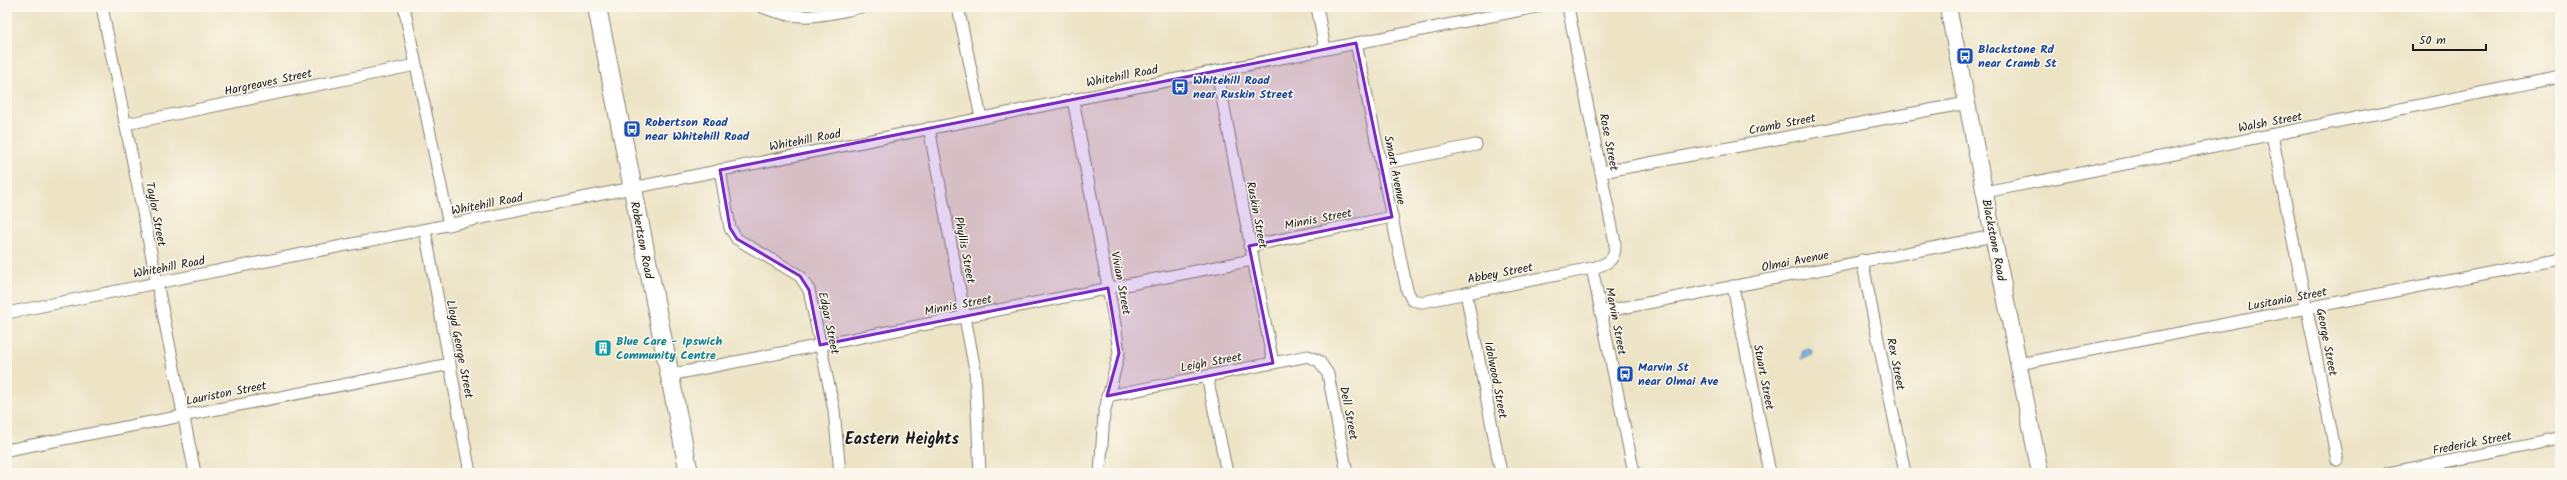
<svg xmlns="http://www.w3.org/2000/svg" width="2567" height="480" font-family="Kalam,sans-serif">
	<rect width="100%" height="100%" fill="#fbf7ec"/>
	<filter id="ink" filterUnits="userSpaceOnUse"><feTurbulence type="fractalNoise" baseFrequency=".025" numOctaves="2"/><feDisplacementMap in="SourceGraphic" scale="8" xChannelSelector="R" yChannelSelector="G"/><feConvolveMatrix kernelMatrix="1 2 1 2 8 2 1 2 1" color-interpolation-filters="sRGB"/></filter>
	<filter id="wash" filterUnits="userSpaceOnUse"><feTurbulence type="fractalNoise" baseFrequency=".012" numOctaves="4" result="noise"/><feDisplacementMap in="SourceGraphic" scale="16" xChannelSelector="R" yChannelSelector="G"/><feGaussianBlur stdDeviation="0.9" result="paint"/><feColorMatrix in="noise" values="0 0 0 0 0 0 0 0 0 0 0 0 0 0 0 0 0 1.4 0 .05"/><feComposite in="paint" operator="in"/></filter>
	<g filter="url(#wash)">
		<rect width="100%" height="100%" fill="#ede4c6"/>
		<polygon fill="#78b8ec" stroke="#4a6a84" points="1807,348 1811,349 1812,353 1801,359 1803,350"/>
	</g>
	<g filter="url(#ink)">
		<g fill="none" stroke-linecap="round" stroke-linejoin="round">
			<g stroke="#848071" stroke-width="13">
				<g id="minor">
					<polyline points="102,7 195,473"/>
					<polyline points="404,7 449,225"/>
					<path d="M762,7C802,23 822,15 862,7"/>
					<polyline points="958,7 981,118"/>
					<polyline points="1317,7 1325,49"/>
					<path d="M1356,43L1407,290L1412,300L1422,302L1592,268C1608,264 1616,260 1615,243L1568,7"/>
					<polyline points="1217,71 1273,363"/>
					<polyline points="1073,99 1116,330 1119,353 1104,414 1100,473"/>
					<polyline points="126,124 416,65"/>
					<polyline points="929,128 975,370 980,473"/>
					<polyline points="2272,135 2337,460"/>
					<polyline points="1381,164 1476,145"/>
					<polyline points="720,170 730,228 737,239 800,276 809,290 834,410 840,473"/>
					<polyline points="1602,172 1967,103"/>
					<polyline points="1985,192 2560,77"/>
					<polyline points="425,230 470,473"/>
					<polyline points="1249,246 1392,217"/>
					<polyline points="1862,260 1905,473"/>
					<polyline points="1592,268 1634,473"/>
					<polyline points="1733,286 1770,473"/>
					<polyline points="1466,293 1501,473"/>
					<polyline points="1601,312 1994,236"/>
					<polyline points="7,313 1537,7"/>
					<polyline points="2019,364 2560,259"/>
					<polyline points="669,375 1252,260"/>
					<polyline points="1207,376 1227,473"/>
					<polyline points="1107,396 1308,356 1319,361 1328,374 1347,473"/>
					<polyline points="7,450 450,364"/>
					<polyline points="2388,473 2560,439"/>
				</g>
			</g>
			<g stroke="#848071" stroke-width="18">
				<polyline id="secondary" points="1948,7 2040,473"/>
			</g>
			<g stroke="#848071" stroke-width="20">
				<polyline id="primary" points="597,7 689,473"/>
			</g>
			<use href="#minor" stroke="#fff" stroke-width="11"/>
			<use href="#secondary" stroke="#fff" stroke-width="16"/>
			<use href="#primary" stroke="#fff" stroke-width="18"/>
		</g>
	</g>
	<path fill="#7b2cbf" fill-opacity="0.2" stroke="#7b2cbf" stroke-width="3" stroke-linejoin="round" d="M1356,43L1392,217L1249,246L1273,363L1107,396L1119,353L1108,288L820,345L809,290L800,276L737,239L730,228L720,170Z"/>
	<defs>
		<g id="bus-square" transform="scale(0.9)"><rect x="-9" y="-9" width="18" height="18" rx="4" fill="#1a4fb4" stroke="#fbf7ec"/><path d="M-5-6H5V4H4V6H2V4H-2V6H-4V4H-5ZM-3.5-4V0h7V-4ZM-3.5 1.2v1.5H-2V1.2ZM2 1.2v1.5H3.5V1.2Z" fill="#fff"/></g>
		<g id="building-square" transform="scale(0.9)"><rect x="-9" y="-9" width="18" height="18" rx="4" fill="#0f9aa8" stroke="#fbf7ec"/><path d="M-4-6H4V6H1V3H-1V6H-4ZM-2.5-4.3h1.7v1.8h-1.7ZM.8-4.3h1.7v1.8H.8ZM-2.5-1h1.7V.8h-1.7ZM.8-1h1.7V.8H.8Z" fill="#fff"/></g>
	</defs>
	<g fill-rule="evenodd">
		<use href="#bus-square" x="1965" y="56"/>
		<use href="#bus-square" x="1180" y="87"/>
		<use href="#bus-square" x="632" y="129"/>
		<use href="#building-square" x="603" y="348"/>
		<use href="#bus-square" x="1625" y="374"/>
	</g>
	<g text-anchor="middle" stroke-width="3" stroke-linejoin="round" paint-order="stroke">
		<g font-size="12" font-weight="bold" fill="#164399" stroke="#fbf7ec" text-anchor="start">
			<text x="1978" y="53">Blackstone Rd<tspan x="1978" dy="14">near Cramb St</tspan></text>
			<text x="1193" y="84">Whitehill Road<tspan x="1193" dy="14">near Ruskin Street</tspan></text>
			<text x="645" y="126">Robertson Road<tspan x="645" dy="14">near Whitehill Road</tspan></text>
			<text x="1638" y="371">Marvin St<tspan x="1638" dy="14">near Olmai Ave</tspan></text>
		</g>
		<g font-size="12" fill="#1c1c1c" stroke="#fbf7ec">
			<text transform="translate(1122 76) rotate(-11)" y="4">Whitehill Road</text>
			<text transform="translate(268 82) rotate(-12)" y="4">Hargreaves Street</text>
			<text transform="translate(2270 122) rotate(-11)" y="4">Walsh Street</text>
			<text transform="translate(1782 124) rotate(-11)" y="4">Cramb Street</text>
			<text transform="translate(805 140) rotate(-11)" y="4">Whitehill Road</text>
			<text transform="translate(1609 142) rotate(79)" y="4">Rose Street</text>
			<text transform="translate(1395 170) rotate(79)" y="4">Smart Avenue</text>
			<text transform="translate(487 204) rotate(-11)" y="4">Whitehill Road</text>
			<text transform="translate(156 214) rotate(79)" y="4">Taylor Street</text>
			<text transform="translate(1257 215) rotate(79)" y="4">Ruskin Street</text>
			<text transform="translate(1318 219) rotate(-11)" y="4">Minnis Street</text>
			<text transform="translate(642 240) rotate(79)" y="4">Robertson Road</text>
			<text transform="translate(1994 240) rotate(79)" y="4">Blackstone Road</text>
			<text transform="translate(965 250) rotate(79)" y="4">Phyllis Street</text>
			<text transform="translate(1795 261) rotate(-11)" y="4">Olmai Avenue</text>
			<text transform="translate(169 267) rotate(-11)" y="4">Whitehill Road</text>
			<text transform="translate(1500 273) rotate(-11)" y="4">Abbey Street</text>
			<text transform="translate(1121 283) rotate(79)" y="4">Vivian Street</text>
			<text transform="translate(2287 299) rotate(-11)" y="4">Lusitania Street</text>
			<text transform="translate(958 305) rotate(-11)" y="4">Minnis Street</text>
			<text transform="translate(1616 321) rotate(79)" y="4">Marvin Street</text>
			<text transform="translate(829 323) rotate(78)" y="4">Edgar Street</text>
			<text transform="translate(2327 342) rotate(79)" y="4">George Street</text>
			<text transform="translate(460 349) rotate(79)" y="4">Lloyd George Street</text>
			<text transform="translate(1211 362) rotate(-11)" y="4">Leigh Street</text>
			<text transform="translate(1896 364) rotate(79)" y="4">Rex Street</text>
			<text transform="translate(1764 377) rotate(79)" y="4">Stuart Street</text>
			<text transform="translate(1496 380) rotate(79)" y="4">Idolwood Street</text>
			<text transform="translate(226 393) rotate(-11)" y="4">Lauriston Street</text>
			<text transform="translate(1349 413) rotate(79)" y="4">Dell Street</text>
			<text transform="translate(2472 443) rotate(-11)" y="4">Frederick Street</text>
		</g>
		<g font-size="12" font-weight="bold" fill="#0d838f" stroke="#fbf7ec" text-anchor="start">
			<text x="616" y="345">Blue Care - Ipswich<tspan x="616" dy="14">Community Centre</tspan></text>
		</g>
		<g font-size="16" font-weight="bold" fill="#1c1c1c" stroke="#fbf7ec">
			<text x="902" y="444">Eastern Heights</text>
		</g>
	</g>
	<rect width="2567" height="480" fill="none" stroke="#fbf7ec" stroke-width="24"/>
	<path d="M2413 44v6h73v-6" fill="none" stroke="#1c1c1c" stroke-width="2"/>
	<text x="2419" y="44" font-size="12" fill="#1c1c1c" stroke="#fbf7ec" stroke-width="3" paint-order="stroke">50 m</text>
</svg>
